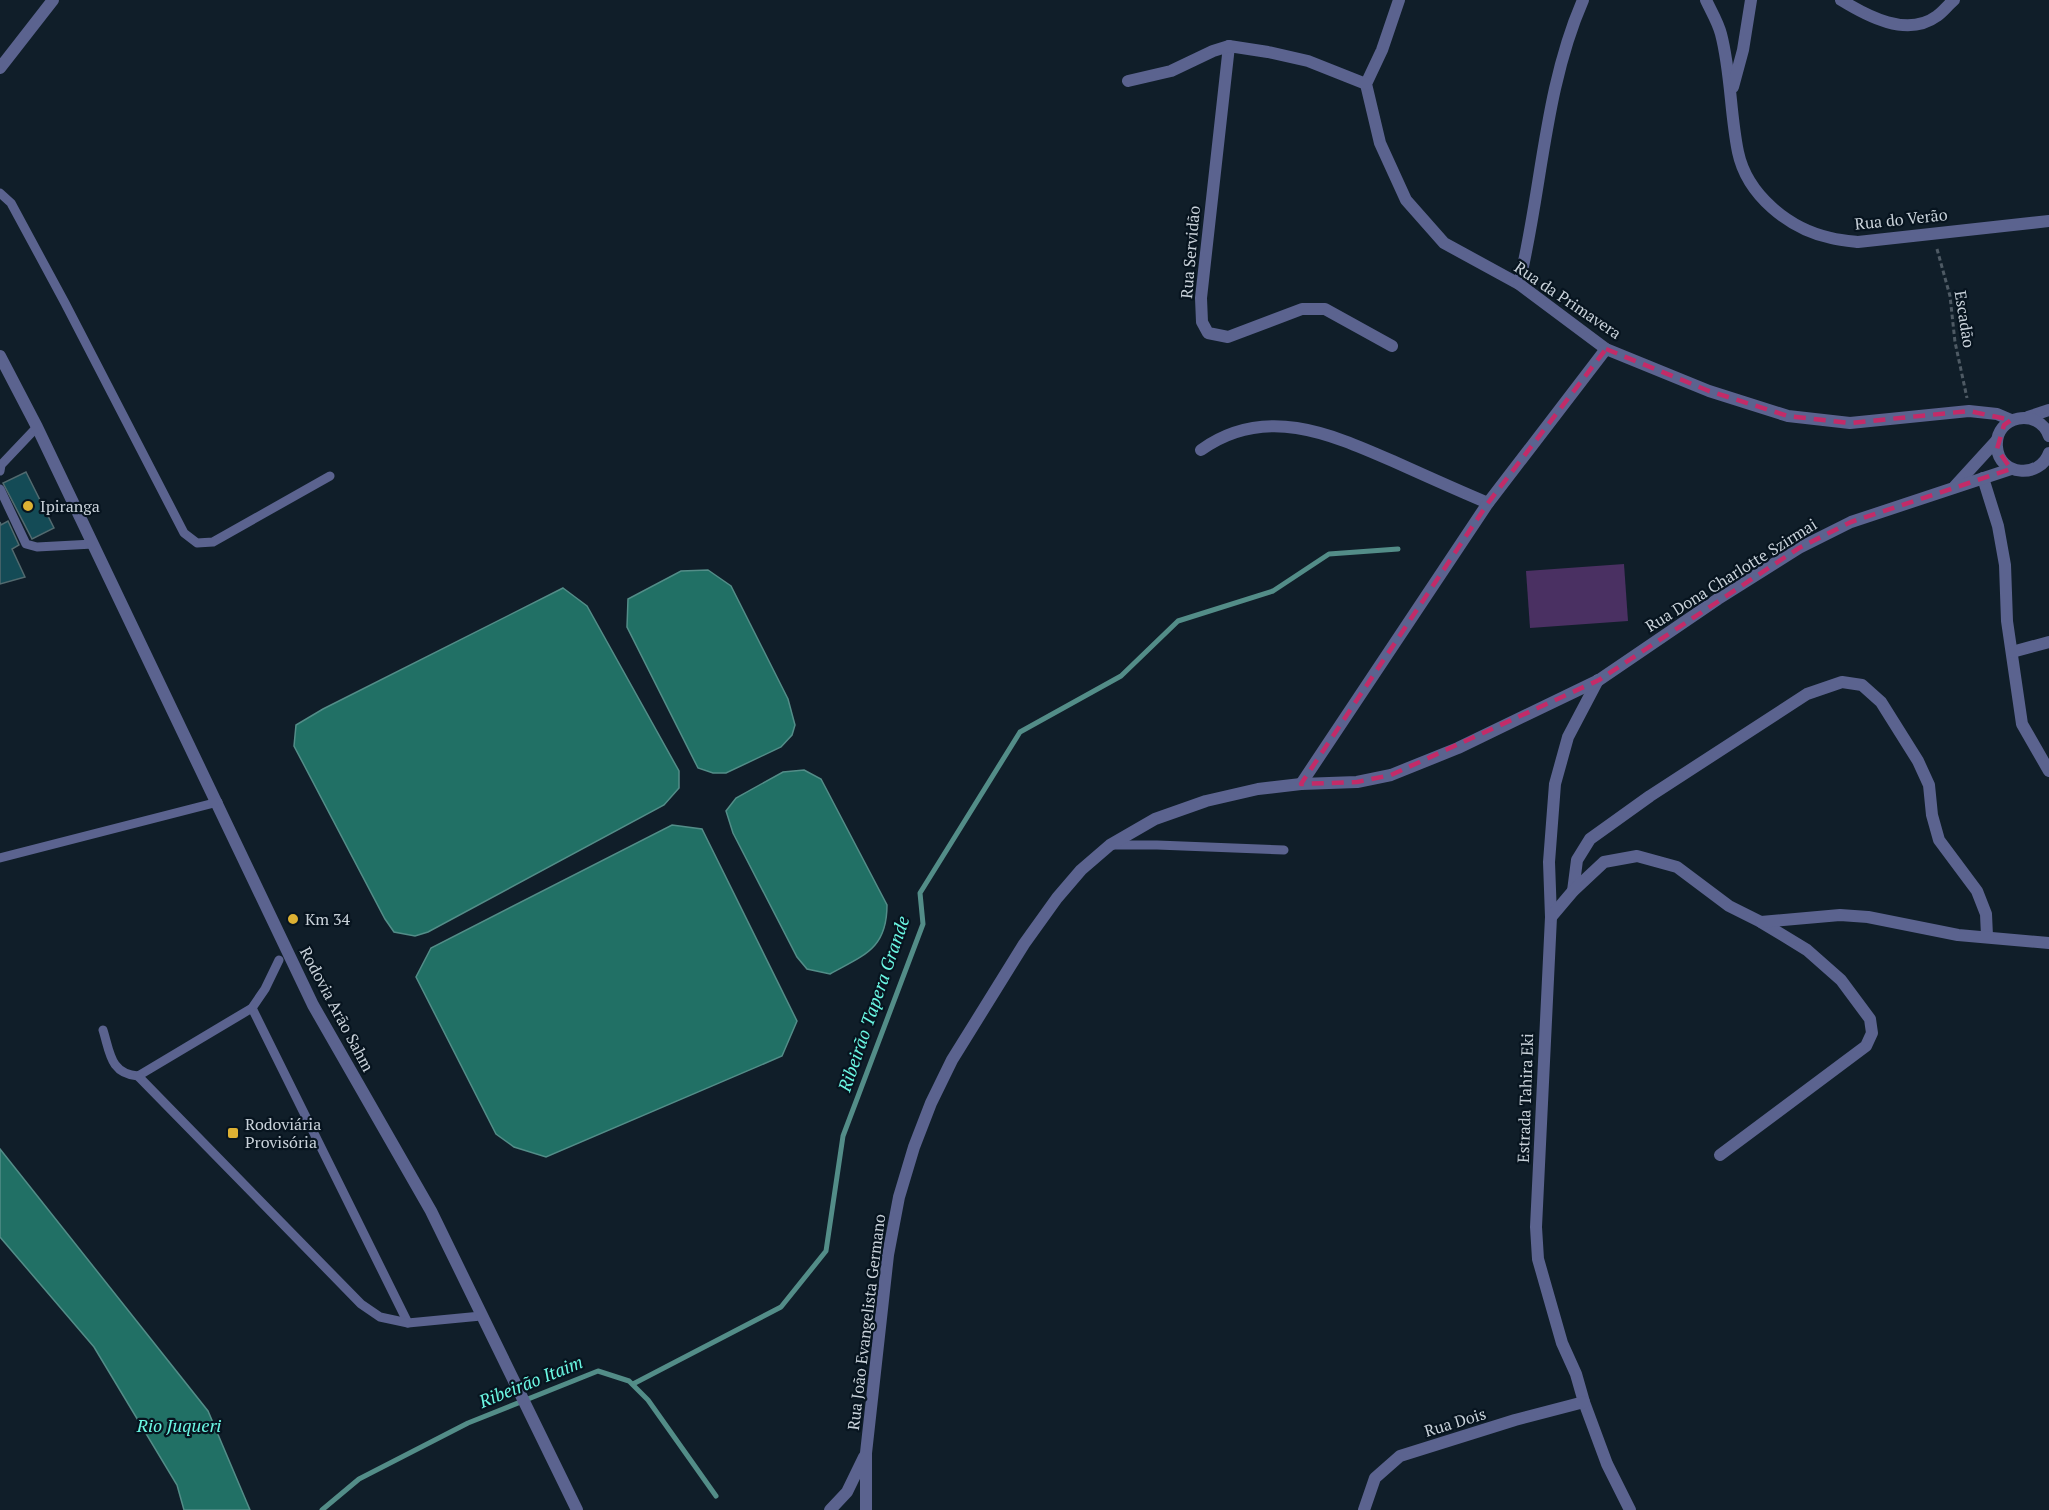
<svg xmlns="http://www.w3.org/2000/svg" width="2049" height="1510" font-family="'PT Serif',serif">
	<rect width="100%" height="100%" fill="#101e29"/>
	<polygon fill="#4a3062" points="1624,564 1628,621 1530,628 1526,571"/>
	<g fill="#217065" stroke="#538d88" stroke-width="1.5">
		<polygon points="708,570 731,586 788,699 795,725 792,735 781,747 726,773 713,773 698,768 627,627 628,599 681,571"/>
		<polygon points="563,588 587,606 679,771 679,788 664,805 428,932 415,936 394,932 385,919 294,746 296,725 323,709"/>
		<path d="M804,770L821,779L887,905C887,949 864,955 830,974L807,969L797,957L733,833L726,811L736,798L783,772Z"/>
		<polygon points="672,825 702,829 797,1021 782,1056 546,1157 514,1147 496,1134 416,977 431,948"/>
		<polygon points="0,1149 208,1411 250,1510 184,1510 177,1485 94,1347 0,1237"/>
	</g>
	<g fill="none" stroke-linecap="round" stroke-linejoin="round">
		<g stroke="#538d88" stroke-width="5">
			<polyline points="633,1384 781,1307 826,1251 843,1136 923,924 920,893 1020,732 1121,676 1178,621 1273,591 1329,554 1398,549"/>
			<polyline points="322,1510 359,1479 468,1423 598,1371 629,1381 648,1400 716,1496"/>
		</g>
	</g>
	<g fill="#144b56" stroke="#526a6f" stroke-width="1.5">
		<polygon points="26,472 54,528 32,539 3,483"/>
		<polygon points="8,521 19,545 12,549 25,577 0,584 0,522 1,525"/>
	</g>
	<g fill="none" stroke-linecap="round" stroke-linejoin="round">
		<polyline stroke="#4e5a64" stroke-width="3" stroke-dasharray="4.5 3" stroke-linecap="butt" points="1937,249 1950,296 1955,342 1967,398"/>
		<g stroke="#5b638f" stroke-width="9">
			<polyline points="0,193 11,203 65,303 184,533 197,543 213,542 330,476"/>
			<polyline points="0,471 1,465 37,427"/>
			<polyline points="0,489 26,544 37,547 93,544"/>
			<polyline points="1110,845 1157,845 1284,850"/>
			<polyline points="0,858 218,802"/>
			<polyline points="252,1008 408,1323"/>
			<path d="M103,1030C110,1052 110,1074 138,1076L252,1008L265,989L279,960"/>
			<polyline points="138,1076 361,1304 380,1317 408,1323 481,1316"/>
		</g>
		<g stroke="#5b638f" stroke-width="12">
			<polyline points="1399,0 1382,50 1366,84 1380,143 1406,200 1444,243 1519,284 1606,349 1709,391 1788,416 1850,423 1969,411 1997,414 2011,420"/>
			<path d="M1706,0C1711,11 1718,22 1721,34C1731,72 1730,113 1738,152C1747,195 1789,229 1831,238C1839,240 1849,241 1858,242L2049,221"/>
			<path d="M1841,0C1867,16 1907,38 1937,16C1943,12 1948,5 1954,0"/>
			<polyline points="1229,46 1201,298 1202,322 1208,333 1228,337 1302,309 1325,309 1392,346"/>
			<polyline points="0,68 53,0"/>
			<polyline points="1128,81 1171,71 1213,51 1229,46 1268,52 1308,61 1366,84"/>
			<polyline points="1733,87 1743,50 1751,0"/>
			<path d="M1519,284C1542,190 1544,89 1583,0"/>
			<polyline points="2028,417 2049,410"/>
			<path d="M2049,436C2039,407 1994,415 1997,447C1999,476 2040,479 2049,453"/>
			<path d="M1201,450C1265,404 1331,434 1395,462C1426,476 1457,490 1488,503"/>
			<polyline points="1983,478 1998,526 2005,565 2007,621 2022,724 2049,771"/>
			<polyline points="1955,486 1997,440"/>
			<polyline points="2012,652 2049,642"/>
			<polyline points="1598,680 1568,737 1555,784 1549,862 1551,917 1536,1227 1538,1259 1562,1343 1576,1374 1584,1402 1607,1464 1630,1510"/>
			<polyline points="1301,784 1488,503 1606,349"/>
			<polyline points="1573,891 1577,860 1590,839 1650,796 1807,694 1842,682 1862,685 1881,702 1918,761 1929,785 1932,815 1939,840 1977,891 1986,914 1987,936"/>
			<polyline points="1551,917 1573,891 1604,862 1637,856 1677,867 1729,906 1761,922 1807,950 1841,980 1870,1019 1872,1033 1866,1046 1720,1155"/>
			<polyline points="1761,922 1840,915 1868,917 1958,935 2049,943"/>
			<polyline points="830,1510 847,1492 864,1457"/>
			<polyline points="866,1510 866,1453 888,1255 899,1197 914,1147 931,1103 952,1060 1024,944 1057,898 1081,870 1110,845 1155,819 1206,801 1258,789 1301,784 1357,782 1391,775 1458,748 1599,680 1718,599 1799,548 1851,522 2011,469"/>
			<polyline points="1364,1510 1375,1478 1400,1456 1515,1420 1584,1402"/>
		</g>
		<polyline stroke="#5b638f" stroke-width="12" points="0,356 37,427 313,1005 431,1211 577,1510"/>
	</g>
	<path fill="none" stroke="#c32b68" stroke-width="4.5" stroke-dasharray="12 8" stroke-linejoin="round" d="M1606,349L1709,391L1788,416L1850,423L1969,411L2011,420L2004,425L1997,449L2011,469L1851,522L1799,548L1599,680L1391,775L1357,782L1301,784L1488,503Z"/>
	<g fill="#ddb133" stroke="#07141f" stroke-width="2">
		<circle cx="28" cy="506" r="6"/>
		<circle cx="293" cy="919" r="6"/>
		<rect x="227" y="1127" width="12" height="12" rx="3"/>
	</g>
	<g text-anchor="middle" stroke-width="4.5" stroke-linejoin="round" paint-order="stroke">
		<g font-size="16" fill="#c9d2da" stroke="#07141f">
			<text transform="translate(1901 219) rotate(-6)" y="6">Rua do Verão</text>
			<text transform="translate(1190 252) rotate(-85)" y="6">Rua Servidão</text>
			<text transform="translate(1568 300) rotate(34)" y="6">Rua da Primavera</text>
			<text transform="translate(1965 319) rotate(81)" y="6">Escadão</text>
			<text transform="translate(1731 575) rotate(-32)" y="6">Rua Dona Charlotte Szirmai</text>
			<text transform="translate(337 1009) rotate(62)" y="6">Rodovia Arão Sahm</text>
			<text transform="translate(1525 1098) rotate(-88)" y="6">Estrada Tahira Eki</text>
			<text transform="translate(866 1322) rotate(-83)" y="6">Rua João Evangelista Germano</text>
			<text transform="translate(1455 1422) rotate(-17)" y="6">Rua Dois</text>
		</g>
		<g font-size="16" fill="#c9d2da" stroke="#07141f" text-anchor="start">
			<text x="40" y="512">Ipiranga</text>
			<text x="305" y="925">Km 34</text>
			<text x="245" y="1130">Rodoviária<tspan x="245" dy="18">Provisória</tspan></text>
		</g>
		<g font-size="18" font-style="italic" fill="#6bf8e4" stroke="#07141f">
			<text transform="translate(874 1004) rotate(-71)" y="6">Ribeirão Tapera Grande</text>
			<text transform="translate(531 1382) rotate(-22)" y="6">Ribeirão Itaim</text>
			<text x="179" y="1432">Rio Juqueri</text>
		</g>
	</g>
</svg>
